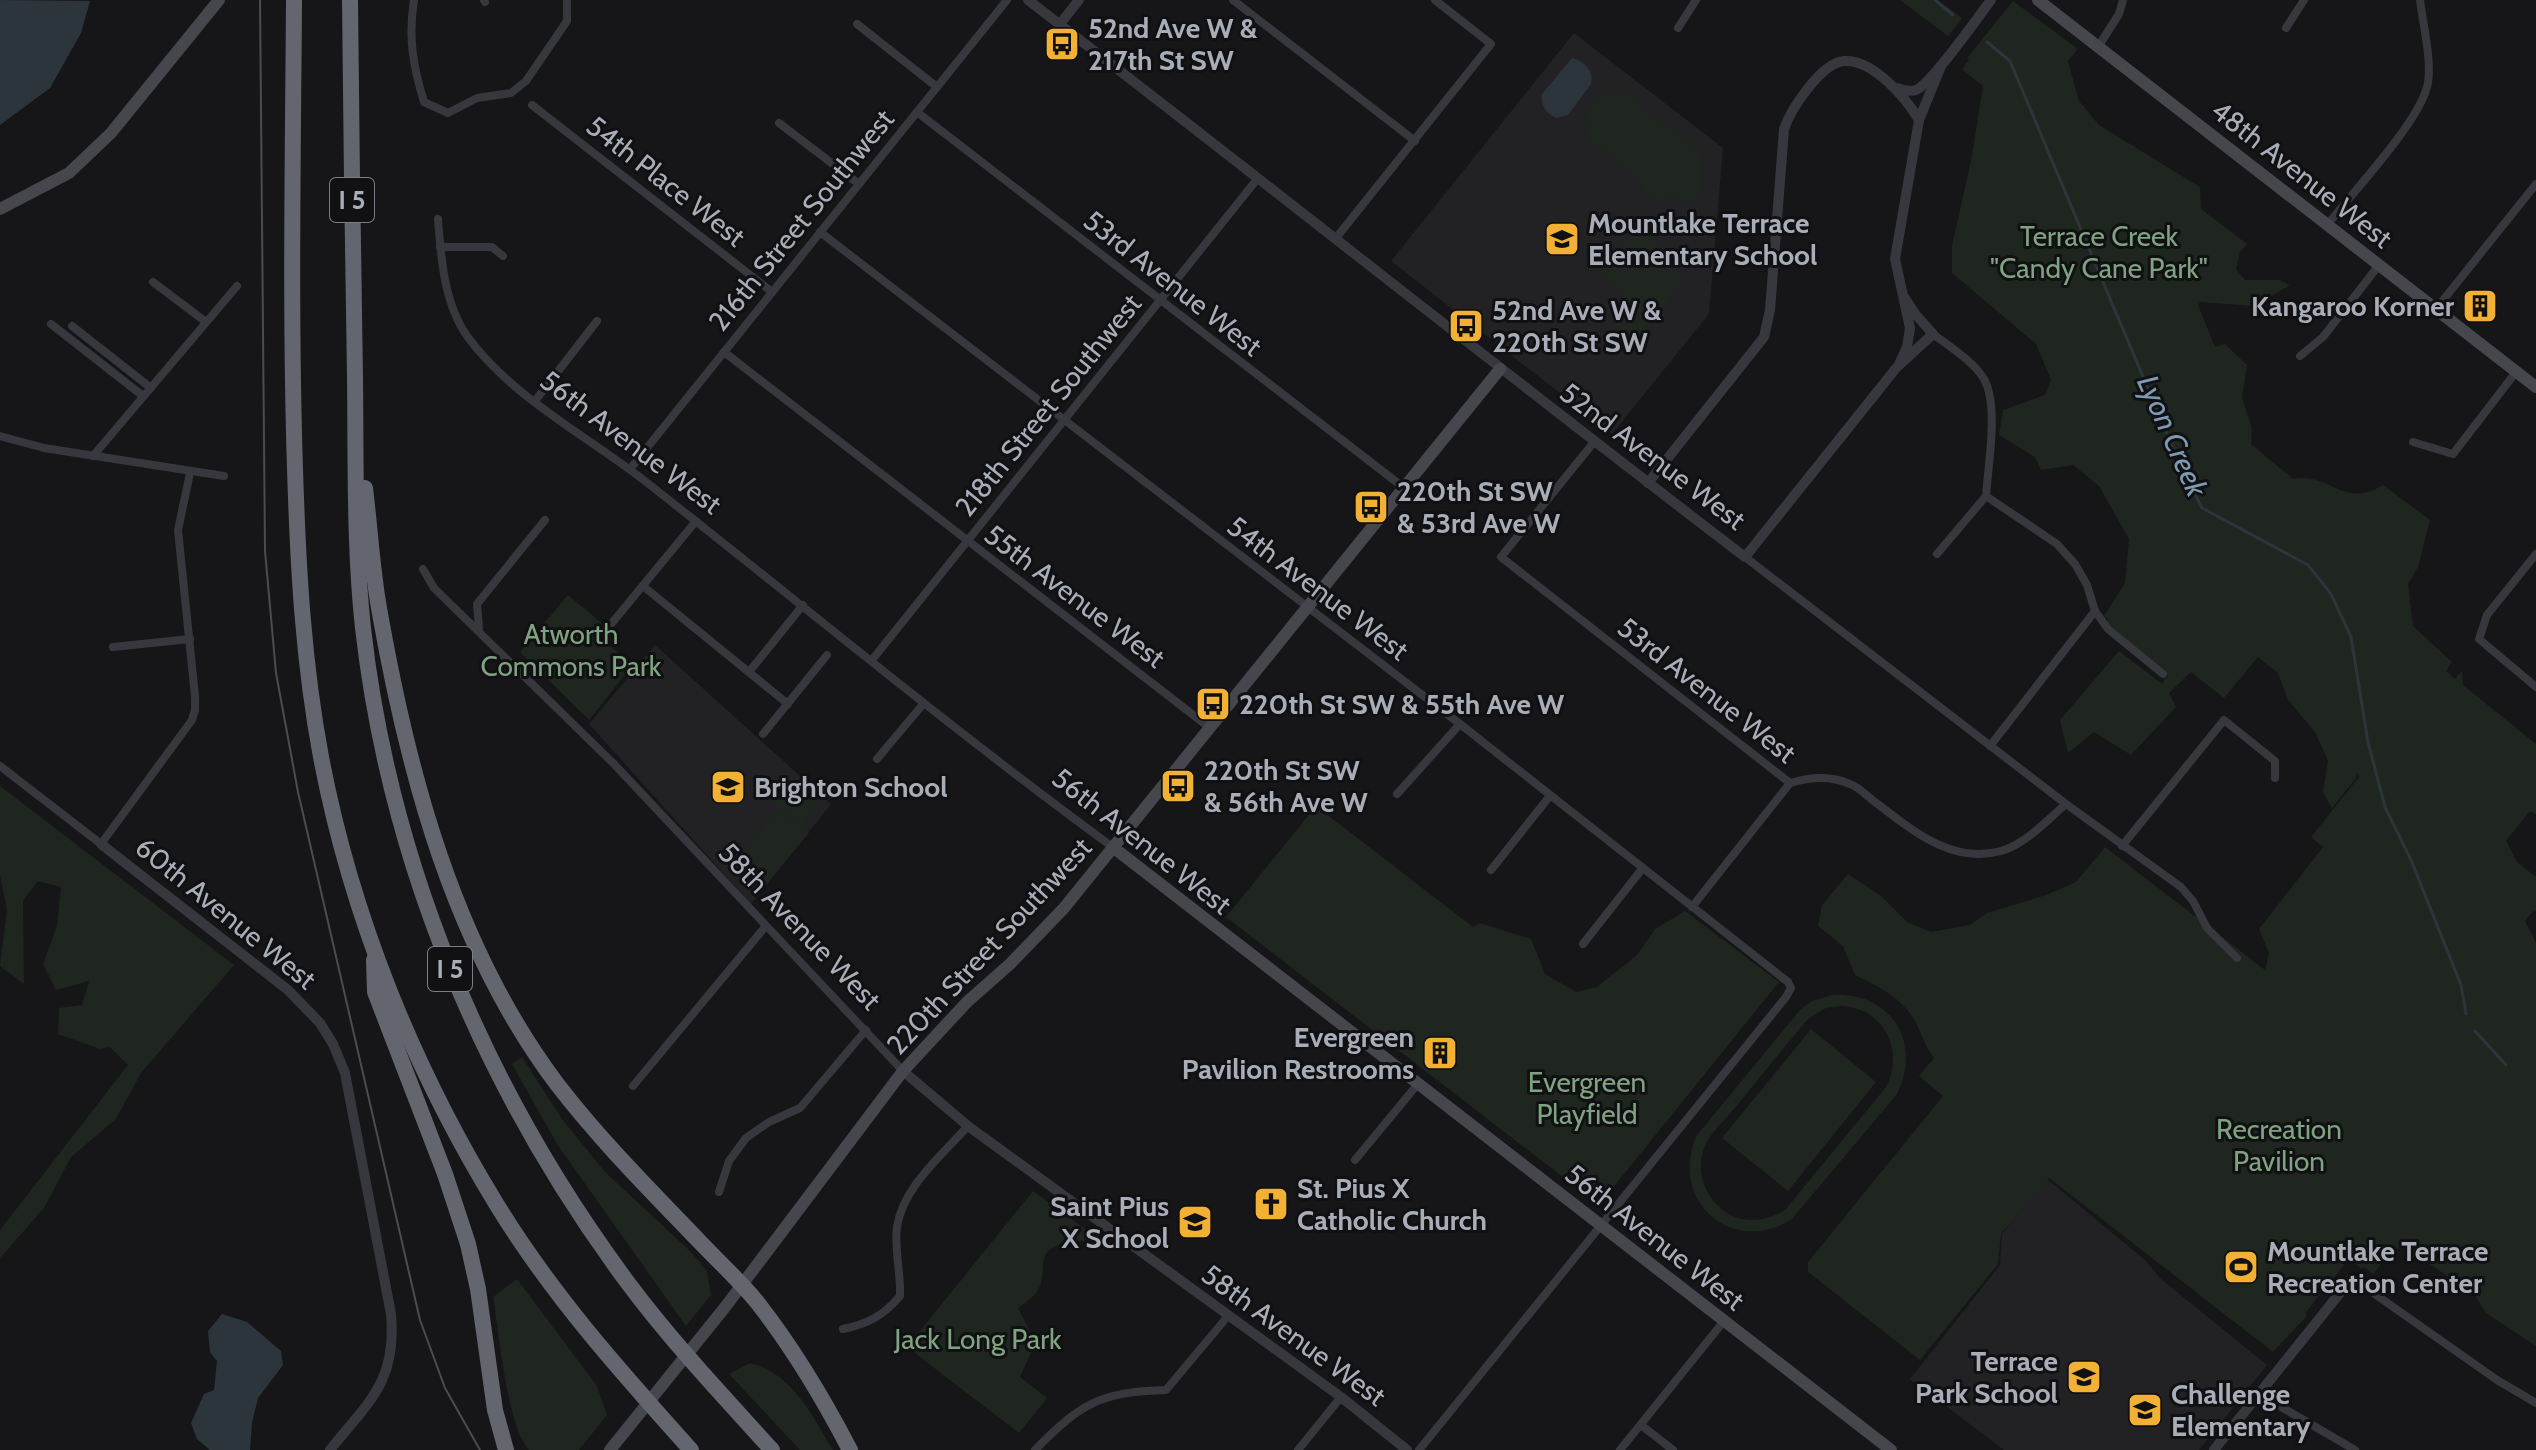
<svg xmlns="http://www.w3.org/2000/svg" width="2536" height="1450" font-family="Cabin,sans-serif">
	<rect width="100%" height="100%" fill="#161618"/>
	<g fill="#222225">
		<polygon points="1574,33 1723,148 1709,314 1612,434 1391,261"/>
		<polygon points="655,645 831,804 751,904 589,724"/>
		<polygon points="2046,1178 2145,1260 2161,1279 2267,1365 2199,1450 2004,1450 1910,1379 2000,1265 2002,1234"/>
	</g>
	<g fill="#1e261f" fill-rule="evenodd">
		<polygon points="1900,0 1938,0 1962,18 1948,36"/>
		<path d="M2013,1L2078,49L2068,61L2079,101L2099,125L2200,187L2201,209L2247,244L2240,252L2236,269L2245,280H2279L2290,285L2254,306L2200,302L2198,305L2215,347L2225,344L2247,365L2242,398L2252,428L2251,444L2293,479C2331,472 2343,510 2383,485L2430,520L2418,567L2408,584L2413,626L2452,662L2446,671L2455,679L2462,671L2463,685L2536,744V814L2530,811L2506,841L2517,862L2536,877V912L2533,911L2525,921L2536,943V1346L2486,1313L2474,1294L2403,1246L2390,1253L2373,1274L2364,1267L2361,1269L2350,1258L2305,1313L2307,1316L2273,1352L2049,1178L2001,1234L1998,1264L1920,1360L1808,1272V1262L1943,1096L1919,1076L1934,1058C1923,1044 1920,1026 1909,1012C1895,994 1875,985 1855,975L1843,946L1818,926L1822,905L1848,874L1880,895L1907,922L1931,932L1970,925L1987,913L2046,895L2076,882L2105,847L2265,970L2269,953L2259,929L2323,847L2311,837L2359,777L2356,772V778L2332,808L2323,792L2328,761L2315,732L2288,700L2278,673L2258,657L2224,698L2191,672L2169,693L2176,707L2131,755L2094,732L2068,753L2060,720L2119,651L2162,684L2168,675L2106,622L2108,619L2104,616L2125,583L2129,539L2099,486L2073,465L2041,470L2035,457L1999,435L2003,410L2045,395L2051,380L2036,344L1952,273V246L1971,161L1983,86L1962,69L1969,60L1967,58Z"/>
		<path d="M1619,91L1628,94L1656,119L1681,133L1700,153L1701,187L1693,203L1670,198L1654,200C1644,189 1636,176 1626,166C1617,157 1604,152 1595,144C1572,122 1592,93 1619,91Z"/>
		<polygon points="1642,222 1655,235 1658,258 1685,278 1636,342 1610,320 1628,296 1583,261 1596,243 1614,256"/>
		<polygon points="568,595 603,624 615,630 606,642 632,666 589,720 520,652"/>
		<polygon points="784,778 817,804 800,825 768,798"/>
		<polygon points="0,786 234,965 141,1073 116,1119 71,1157 44,1208 0,1258 0,1230 128,1065 110,1047 100,1049 58,1034 59,1008 82,1005 89,981 56,990 43,964 57,926 61,887 38,881 23,901 24,984 0,966 7,909 0,876"/>
		<polygon points="1316,806 1473,927 1480,923 1531,939 1545,974 1576,992 1597,987 1637,955 1655,929 1685,911 1779,982 1599,1205 1226,917"/>
		<polygon points="778,809 809,833 764,887 739,858"/>
		<path d="M1832,995C1890,991 1923,1042 1897,1094L1792,1219C1732,1258 1667,1199 1697,1135L1800,1010L1812,1001ZM1842,1006C1884,1008 1905,1051 1886,1087L1785,1210C1767,1221 1745,1224 1727,1213C1706,1199 1695,1173 1704,1148C1709,1134 1724,1121 1734,1109C1758,1079 1783,1049 1808,1019L1826,1008Z"/>
		<polygon points="1811,1029 1876,1082 1788,1191 1722,1138"/>
		<polygon points="522,1057 562,1119 605,1172 690,1251 707,1271 711,1295 686,1326 557,1144 512,1064"/>
		<path d="M1033,1191L1099,1239C1087,1242 1074,1240 1061,1244C1035,1252 1047,1269 1040,1286C1036,1296 1027,1301 1018,1308L1036,1342L1020,1377L1047,1398L1019,1433L907,1347Z"/>
		<path d="M517,1279L597,1386L607,1415L579,1450H529C507,1427 499,1331 493,1297Z"/>
		<path d="M750,1363C793,1374 811,1414 833,1450H800L729,1374Z"/>
	</g>
	<g fill="#2c353c">
		<polygon points="0,0 90,1 81,33 50,88 0,125"/>
		<path d="M1572,58C1584,61 1594,71 1591,84L1568,115L1556,118C1545,112 1541,106 1542,94Z"/>
		<polygon points="222,1314 247,1322 281,1351 283,1365 258,1398 252,1423 250,1450 210,1450 197,1439 191,1423 204,1394 214,1390 217,1361 210,1352 208,1331"/>
	</g>
	<g fill="none" stroke-linecap="round" stroke-linejoin="round">
		<g stroke="#2c353c" stroke-width="3">
			<polyline points="1935,0 1953,15"/>
			<polyline points="1987,42 2010,61 2181,467 2202,508 2308,565 2331,594 2351,637 2368,742 2385,807 2411,860 2461,985 2466,1014"/>
			<polyline points="2475,1031 2506,1065"/>
		</g>
		<g stroke="#37383d" stroke-width="8">
			<path d="M414,0C408,37 413,66 424,102L448,113L477,98L511,93L526,81L567,21V0"/>
			<polyline points="484,0 485,2"/>
			<polyline points="1233,0 1415,141"/>
			<polyline points="857,24 937,87"/>
			<polyline points="1678,28 1696,0"/>
			<polyline points="2286,28 2304,0"/>
			<polyline points="2098,47 2119,14 2123,0"/>
			<polyline points="532,105 772,292"/>
			<polyline points="917,112 1403,487"/>
			<polyline points="779,123 859,184"/>
			<path d="M438,219C441,258 444,303 467,336C513,399 590,437 650,485C804,606 955,732 1114,848"/>
			<path d="M2328,224C2353,192 2418,123 2427,87C2433,65 2423,24 2420,0"/>
			<polyline points="820,232 1460,724 1788,982 1791,988 1786,997 1419,1450"/>
			<polyline points="1336,238 1491,44 1435,0"/>
			<polyline points="440,247 492,247 503,256"/>
			<polyline points="153,282 206,322"/>
			<polyline points="2436,309 2536,184"/>
			<polyline points="51,324 143,396"/>
			<polyline points="72,326 151,388"/>
			<path d="M1933,334C1950,347 1973,361 1984,379C1999,405 1988,466 1986,496L2057,544L2075,564L2087,585L2095,611L2108,629L2163,674"/>
			<polyline points="724,352 1210,728"/>
			<polyline points="2300,356 2323,337 2379,265"/>
			<polyline points="535,401 597,321"/>
			<polyline points="0,436 44,448 224,476"/>
			<path d="M1594,442L1501,557L1790,783C1810,777 1830,775 1850,784C1859,787 1867,796 1875,802C1911,829 1951,865 2001,851C2026,844 2047,820 2066,804"/>
			<polyline points="2413,442 2453,454 2516,372"/>
			<polyline points="93,456 237,286"/>
			<polyline points="630,469 1007,0"/>
			<polyline points="1937,554 1986,496"/>
			<polyline points="2536,554 2487,615 2479,639 2536,687"/>
			<polyline points="1745,557 2066,804 2181,887 2193,901 2207,928 2237,958"/>
			<polyline points="423,569 434,588 614,764 903,1071"/>
			<polyline points="643,586 788,704"/>
			<polyline points="612,623 696,521"/>
			<polyline points="479,628 477,604 545,520"/>
			<polyline points="113,647 190,639"/>
			<polyline points="872,660 1258,178"/>
			<polyline points="749,672 803,605"/>
			<polyline points="763,734 827,655"/>
			<polyline points="1990,746 2095,611"/>
			<polyline points="877,759 924,703"/>
			<polyline points="0,766 101,844 192,720 195,710 195,696 178,530 190,473"/>
			<polyline points="1397,794 1460,724"/>
			<polyline points="2122,846 2224,720 2275,761 2275,778"/>
			<polyline points="1491,870 1549,797"/>
			<polyline points="1692,907 1790,783"/>
			<polyline points="1583,944 1642,869"/>
			<polyline points="633,1086 765,927"/>
			<polyline points="1355,1160 1417,1085"/>
			<polyline points="719,1192 729,1161 746,1138 769,1122 800,1108 866,1030"/>
			<polyline points="2352,1278 2497,1380 2536,1403"/>
			<path d="M843,1329C868,1324 884,1315 900,1296C901,1274 894,1247 897,1227C903,1187 942,1155 968,1126"/>
			<polyline points="2259,1394 2355,1450"/>
			<polyline points="1641,1425 1673,1450"/>
			<path d="M1035,1450C1081,1403 1100,1392 1166,1390L1228,1316"/>
			<polyline points="1298,1450 1341,1397"/>
			<polyline points="1620,1450 1724,1321"/>
		</g>
		<g stroke="#37383d" stroke-width="10">
			<path d="M1028,0C1268,184 1504,373 1745,557L1897,367L1933,334L1916,315L1904,297"/>
			<polyline points="1060,24 1079,0"/>
			<path d="M1897,88C1903,90 1910,92 1916,90C1932,83 1978,17 1991,0"/>
			<polyline points="1900,362 1907,347 1910,328 1895,259 1919,120 1941,66"/>
			<path d="M1648,483L1764,337L1770,310L1784,129C1791,109 1821,63 1844,61C1873,59 1906,98 1919,120"/>
			<path d="M101,844L288,990L320,1023L333,1044L345,1073L391,1314C397,1382 369,1401 330,1450"/>
			<polyline points="903,1071 968,1126 1341,1397 1407,1450"/>
			<polyline points="2214,1450 2352,1278"/>
		</g>
		<g stroke="#45474d" stroke-width="12">
			<polyline points="2038,0 2536,387"/>
			<polyline points="0,209 69,173 111,133 219,0"/>
			<polyline points="1114,848 1891,1450"/>
			<polyline points="610,1450 726,1306 903,1071 967,1002 1010,964 1064,908 1500,369"/>
		</g>
		<g stroke="#63666e" stroke-width="16">
			<path d="M294,0C293,156 290,313 295,469C298,566 303,661 321,757C351,915 413,1068 497,1205C552,1295 621,1372 691,1450"/>
			<path d="M350,0C351,126 353,251 355,377C356,461 354,545 363,628C390,866 486,1092 628,1283C672,1342 723,1396 772,1450"/>
			<path d="M365,488C370,528 372,569 379,608C408,774 454,947 557,1084C600,1140 650,1190 699,1241C718,1261 739,1280 757,1302C793,1348 823,1398 850,1450"/>
			<polyline points="374,960 375,992 445,1174 468,1244 478,1289 495,1410 506,1450"/>
		</g>
		<polyline stroke="#4a4c52" stroke-width="2" points="260,0 265,551 276,673 298,792 420,1320 445,1388 480,1450"/>
	</g>
	<defs>
		<g id="bus-square" transform="scale(1.8)"><rect x="-9" y="-9" width="18" height="18" rx="4" fill="#f2b134" stroke="#111113"/><path d="M-5-6H5V4H4V6H2V4H-2V6H-4V4H-5ZM-3.5-4V0h7V-4ZM-3.5 1.2v1.5H-2V1.2ZM2 1.2v1.5H3.5V1.2Z" fill="#111"/></g>
		<g id="school-square" transform="scale(1.8)"><rect x="-9" y="-9" width="18" height="18" rx="4" fill="#f2b134" stroke="#111113"/><path d="M0-5L7-2L0 1L-7-2ZM-4 1L0 2.5L4 1V4Q0 6-4 4Z" fill="#111"/></g>
		<g id="building-square" transform="scale(1.8)"><rect x="-9" y="-9" width="18" height="18" rx="4" fill="#f2b134" stroke="#111113"/><path d="M-4-6H4V6H1V3H-1V6H-4ZM-2.5-4.3h1.7v1.8h-1.7ZM.8-4.3h1.7v1.8H.8ZM-2.5-1h1.7V.8h-1.7ZM.8-1h1.7V.8H.8Z" fill="#111"/></g>
		<g id="church-square" transform="scale(1.8)"><rect x="-9" y="-9" width="18" height="18" rx="4" fill="#f2b134" stroke="#111113"/><path d="M-1.2-6h2.4v3.5h3.3v2.4h-3.3V6h-2.4V-.1h-3.3v-2.4h3.3Z" fill="#111"/></g>
		<g id="stadium-square" transform="scale(1.8)"><rect x="-9" y="-9" width="18" height="18" rx="4" fill="#f2b134" stroke="#111113"/><path d="M0-5a6.5 5 0 1 0 0 10a6.5 5 0 1 0 0-10ZM-3.5-1.8h7v3.6h-7Z" fill="#111"/></g>
	</defs>
	<g fill-rule="evenodd">
		<use href="#bus-square" x="1062" y="44"/>
		<use href="#school-square" x="1562" y="239"/>
		<use href="#building-square" x="2480" y="306"/>
		<use href="#bus-square" x="1466" y="326"/>
		<use href="#bus-square" x="1371" y="507"/>
		<use href="#bus-square" x="1213" y="704"/>
		<use href="#bus-square" x="1178" y="786"/>
		<use href="#school-square" x="728" y="787"/>
		<use href="#building-square" x="1440" y="1053"/>
		<use href="#church-square" x="1271" y="1204"/>
		<use href="#school-square" x="1195" y="1222"/>
		<use href="#stadium-square" x="2241" y="1267"/>
		<use href="#school-square" x="2084" y="1377"/>
		<use href="#school-square" x="2145" y="1410"/>
	</g>
	<g text-anchor="middle" stroke-width="6" stroke-linejoin="round" paint-order="stroke">
		<g fill="#111113" stroke="#7b7e86" stroke-width="2">
			<rect x="330" y="178" width="44" height="44" rx="6"/>
			<rect x="428" y="947" width="44" height="44" rx="6"/>
		</g>
		<g font-size="26" font-weight="bold" fill="#a8adb8">
			<text x="352" y="209">I 5</text>
			<text x="450" y="978">I 5</text>
		</g>
		<g font-size="28" font-weight="bold" fill="#a8adb8" stroke="#111113" text-anchor="start">
			<text x="1088" y="38">52nd Ave W &amp;<tspan x="1088" dy="32">217th St SW</tspan></text>
			<text x="1588" y="233">Mountlake Terrace<tspan x="1588" dy="32">Elementary School</tspan></text>
			<text x="2454" y="316" text-anchor="end">Kangaroo Korner</text>
			<text x="1492" y="320">52nd Ave W &amp;<tspan x="1492" dy="32">220th St SW</tspan></text>
			<text x="1397" y="501">220th St SW<tspan x="1397" dy="32">&amp; 53rd Ave W</tspan></text>
			<text x="1239" y="714">220th St SW &amp; 55th Ave W</text>
			<text x="1204" y="780">220th St SW<tspan x="1204" dy="32">&amp; 56th Ave W</tspan></text>
			<text x="754" y="797">Brighton School</text>
			<text x="1414" y="1047" text-anchor="end">Evergreen<tspan x="1414" dy="32">Pavilion Restrooms</tspan></text>
			<text x="1297" y="1198">St. Pius X<tspan x="1297" dy="32">Catholic Church</tspan></text>
			<text x="1169" y="1216" text-anchor="end">Saint Pius<tspan x="1169" dy="32">X School</tspan></text>
			<text x="2267" y="1261">Mountlake Terrace<tspan x="2267" dy="32">Recreation Center</tspan></text>
			<text x="2058" y="1371" text-anchor="end">Terrace<tspan x="2058" dy="32">Park School</tspan></text>
			<text x="2171" y="1404">Challenge<tspan x="2171" dy="32">Elementary</tspan></text>
		</g>
		<g font-size="28" fill="#a8adb8" stroke="#111113">
			<text transform="translate(2302 174) rotate(38)" y="10">48th Avenue West</text>
			<text transform="translate(666 181) rotate(38)" y="10">54th Place West</text>
			<text transform="translate(801 220) rotate(-51)" y="10">216th Street Southwest</text>
			<text transform="translate(1173 283) rotate(38)" y="10">53rd Avenue West</text>
			<text transform="translate(1048 405) rotate(-51)" y="10">218th Street Southwest</text>
			<text transform="translate(631 442) rotate(37)" y="10">56th Avenue West</text>
			<text transform="translate(1653 456) rotate(37)" y="10">52nd Avenue West</text>
			<text transform="translate(1318 588) rotate(37)" y="10">54th Avenue West</text>
			<text transform="translate(1075 596) rotate(37)" y="10">55th Avenue West</text>
			<text transform="translate(1707 690) rotate(38)" y="10">53rd Avenue West</text>
			<text transform="translate(1142 841) rotate(38)" y="10">56th Avenue West</text>
			<text transform="translate(226 913) rotate(39)" y="10">60th Avenue West</text>
			<text transform="translate(800 926) rotate(46)" y="10">58th Avenue West</text>
			<text transform="translate(989 946) rotate(-47)" y="10">220th Street Southwest</text>
			<text transform="translate(1655 1237) rotate(38)" y="10">56th Avenue West</text>
			<text transform="translate(1294 1335) rotate(36)" y="10">58th Avenue West</text>
		</g>
		<g font-size="28" fill="#7fa381" stroke="#111113">
			<text x="2099" y="246">Terrace Creek<tspan x="2099" dy="32">"Candy Cane Park"</tspan></text>
			<text x="571" y="644">Atworth<tspan x="571" dy="32">Commons Park</tspan></text>
			<text x="1587" y="1092">Evergreen<tspan x="1587" dy="32">Playfield</tspan></text>
			<text x="2279" y="1139">Recreation<tspan x="2279" dy="32">Pavilion</tspan></text>
			<text x="978" y="1349">Jack Long Park</text>
		</g>
		<g font-size="30" font-style="italic" fill="#7f9bb3" stroke="#111113">
			<text transform="translate(2172 436) rotate(66)" y="10">Lyon Creek</text>
		</g>
	</g>
</svg>
